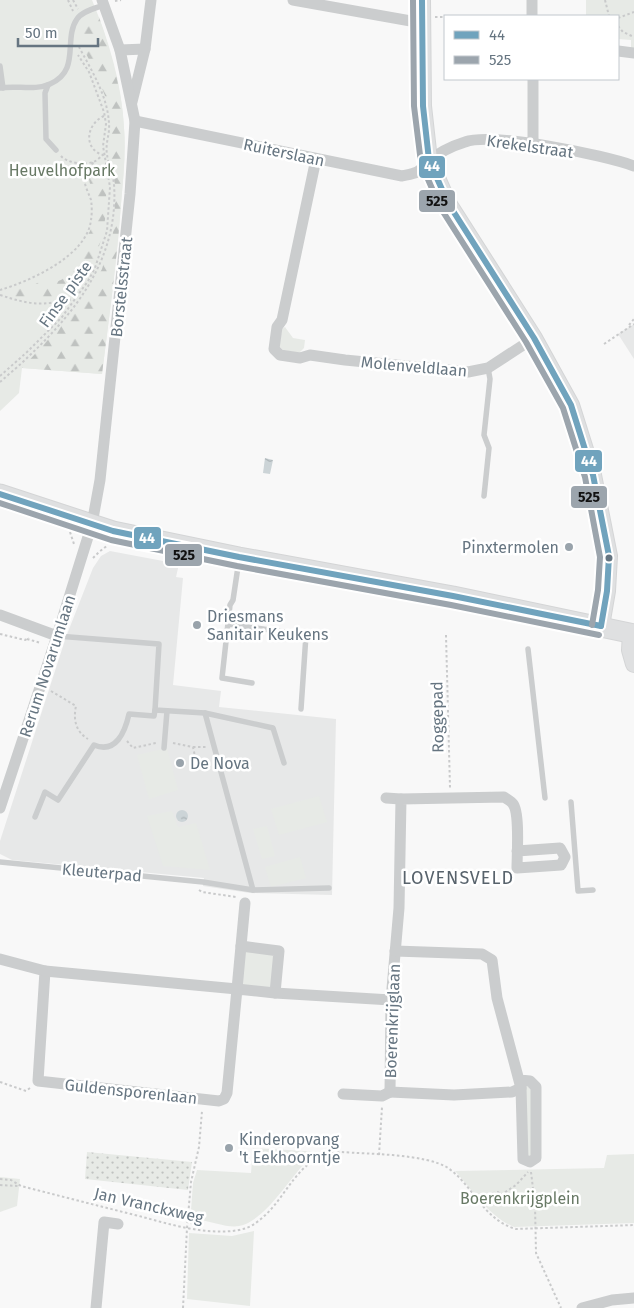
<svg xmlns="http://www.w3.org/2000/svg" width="634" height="1308" font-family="'Fira Sans',sans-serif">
	<defs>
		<pattern id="forest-firs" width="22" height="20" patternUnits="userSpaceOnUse" patternTransform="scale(1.25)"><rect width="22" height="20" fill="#e7eae6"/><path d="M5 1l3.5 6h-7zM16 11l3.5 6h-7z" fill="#bfc2c0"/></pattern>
		<pattern id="garden-dots" width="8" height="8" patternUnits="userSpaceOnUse" patternTransform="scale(1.25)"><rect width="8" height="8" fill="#e7eae6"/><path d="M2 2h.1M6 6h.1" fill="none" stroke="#bfc2c0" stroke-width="1.8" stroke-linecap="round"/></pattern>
		<pattern id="water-ripples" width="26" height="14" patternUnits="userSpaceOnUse" patternTransform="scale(1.25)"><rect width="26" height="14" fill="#ccd4d7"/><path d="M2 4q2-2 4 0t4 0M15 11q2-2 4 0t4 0" fill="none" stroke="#a9b1b4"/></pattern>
	</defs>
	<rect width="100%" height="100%" fill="#f8f8f8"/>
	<g fill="#e7e8e8">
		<polygon points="634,324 634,359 618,334"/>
		<polygon points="110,551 179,564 176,577 183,578 173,685 221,691 219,707 336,719 332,895 250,893 203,886 204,878 12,860 0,854 0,841 66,637 93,568 101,556"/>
	</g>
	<g fill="#e7eae6">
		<path d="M0,0H92C109,41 122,84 124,128C126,154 123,179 121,204C117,261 109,317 102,374L22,368L19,393L0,411Z"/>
		<polygon points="586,0 634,0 634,49 631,48 631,40 618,39 618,16 586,16"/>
		<polygon points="285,327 293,338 305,340 304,348 299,353 283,350 279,346 282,329"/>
		<polygon points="167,748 178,790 149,799 137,755"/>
		<polygon points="319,796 327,822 279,835 271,809"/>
		<polygon points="172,811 178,827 196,823 210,870 163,866 147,816"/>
		<polygon points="267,826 275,856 262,859 253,829"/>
		<polygon points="300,857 306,878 271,887 265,867"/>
		<polygon points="241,946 279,951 275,993 237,989"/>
		<polygon points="532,1085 534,1155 527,1158 525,1086"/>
		<path d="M253,1148L321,1152L314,1155L306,1162C288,1180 265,1221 239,1226C228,1228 212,1222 201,1220L200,1226L190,1224L193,1183L197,1170L251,1173Z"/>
		<path d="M634,1154V1223L514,1227C490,1217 473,1191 455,1171L604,1168L607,1155Z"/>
		<polygon points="0,1177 20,1179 17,1206 0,1212"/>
		<polygon points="254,1231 250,1306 187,1299 189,1233 232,1236"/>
	</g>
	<g fill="url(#forest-firs)">
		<path d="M92,15L94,19L99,17C111,53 122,90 124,128C126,154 123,179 121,204C117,261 109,317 102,374L22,368L71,315L91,289L102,269L113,233L116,189L108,151L112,127L109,106L96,73L82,46L78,29L85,18Z"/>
		<path d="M101,170C115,202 100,267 74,290C65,298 50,301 38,301C29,301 14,299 9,293L10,290L32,286L39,282L49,284L61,280L78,268L79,263L75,254C87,238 97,224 96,202C95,195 90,187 89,179C92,173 94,171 101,170Z"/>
	</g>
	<polygon fill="url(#garden-dots)" points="87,1152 192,1162 188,1190 85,1179"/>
	<g fill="url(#water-ripples)">
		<polygon points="265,458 273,460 270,474 263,473"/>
		<circle cx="182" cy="816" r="6"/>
	</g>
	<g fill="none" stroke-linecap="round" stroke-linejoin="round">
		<g stroke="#d4d5d6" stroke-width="18">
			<g id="secondary">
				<polyline points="422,0 423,106 429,160 448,203 534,338 571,405 593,475 609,556 607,591 601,626"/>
				<polyline points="631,633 630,650 634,664"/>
			</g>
		</g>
		<g stroke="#d4d5d6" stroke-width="21">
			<polyline id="primary" points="0,494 113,531 239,557 453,596 634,634"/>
		</g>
		<g stroke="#c9cacb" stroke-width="2" stroke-dasharray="2.5 2.5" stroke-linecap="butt">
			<polyline points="68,0 73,11"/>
			<polyline points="73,0 78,9"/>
			<polyline points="605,0 609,16"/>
			<polyline points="115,1 121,0"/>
			<polyline points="435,17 445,17"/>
			<polyline points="618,18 634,12"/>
			<polyline points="618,26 623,32 634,37"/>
			<path d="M61,156C67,163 84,165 93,162C97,161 100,157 103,155C83,149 86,124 104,116"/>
			<path d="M0,290C30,281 87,256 91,220C92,214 92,206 91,200C88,192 83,182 84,174C85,169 90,166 94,162"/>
			<path d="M0,295C31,305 41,306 73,299"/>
			<polyline points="629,325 634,319"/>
			<polyline points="604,344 634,324"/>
			<polyline points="0,376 27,352 62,317 88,281 95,268 107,231 110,187 103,146 106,124 104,112 89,72 78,55"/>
			<path d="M0,382C9,374 19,366 28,357C78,310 119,256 114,184C113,174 108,164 107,154C105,144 110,134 109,124C108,97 92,71 79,47"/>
			<polyline points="70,532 74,544"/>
			<polyline points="93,558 99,552 108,545"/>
			<polyline points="0,634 25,640 29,638"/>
			<polyline points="446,635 450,788"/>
			<polyline points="27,639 41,643"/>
			<path d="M51,691L76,706C73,720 76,732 88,739"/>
			<polyline points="127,741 133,748 156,743"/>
			<polyline points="173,743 193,747 196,761"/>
			<polyline points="193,747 206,747"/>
			<polyline points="199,890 202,892 236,897"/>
			<polyline points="0,1082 26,1091 30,1088"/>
			<polyline points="379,1155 382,1107"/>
			<polyline points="531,1172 535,1205 536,1253 561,1308"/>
			<path d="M0,1179L11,1180L21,1186C60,1196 99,1206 139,1216C169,1224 201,1234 232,1231C241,1230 250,1228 257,1222C289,1199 295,1155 341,1152C368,1154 427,1154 448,1168C474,1186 482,1219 516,1229L634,1225"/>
			<polyline points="0,1185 18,1186"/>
			<polyline points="501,1195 502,1199 500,1203 495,1203 492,1201 491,1197 493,1193 498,1192 501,1195 516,1185 528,1172"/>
			<polyline points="183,1308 187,1228 191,1182 199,1147 202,1111"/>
		</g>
		<g stroke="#cbcdce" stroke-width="5.5">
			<polyline points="0,66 3,88"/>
			<polyline points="48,85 45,93 46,139 56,150"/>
			<path d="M0,88C16,85 35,91 50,84C81,71 63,39 77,19C82,11 96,8 104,5"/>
			<polyline points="484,496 489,448 484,435 490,379 488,368"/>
			<polyline points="239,560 233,600 230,605 222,678 252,683"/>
			<polyline points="228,624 306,635 301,709"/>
			<polyline points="57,636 159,644 155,710 205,713 273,728 284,763"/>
			<polyline points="528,649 545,798"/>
			<polyline points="205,713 253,890"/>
			<polyline points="164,748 167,711"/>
			<polyline points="571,802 578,891 593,890"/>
			<path d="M35,817L45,792L58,800L94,745C116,754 125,732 129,714L154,716L155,710"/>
			<polyline points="0,862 203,882 253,890 329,888"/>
		</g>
		<g stroke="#cbcdce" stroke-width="11">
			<polyline points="293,0 422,23"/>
			<polyline points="532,0 532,16"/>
			<polyline points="120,50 145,49"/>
			<polyline points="618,51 634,53"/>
			<polyline points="533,79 533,144"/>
			<polyline points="132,102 145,49 151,0"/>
			<path d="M135,121L402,176C406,175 413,174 417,172C421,170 424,165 428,162C438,153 452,146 465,142C493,132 604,155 634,166"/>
			<polyline points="316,159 282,320 277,327 274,349 280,355 300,358 310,355 345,360 468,372 488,368 534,338"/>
			<polyline points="0,615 57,636"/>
			<polyline points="386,798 401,799"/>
			<polyline points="0,808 57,636 92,524 100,480 130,194 135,121 120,50 102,0"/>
			<path d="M517,851L560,848L565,857L561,865L517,868C517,855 520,813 513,804C511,801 507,799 504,797L401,799L399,908L391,1000L390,1092L454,1095L512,1092L521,1088"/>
			<polyline points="241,946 279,951 275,993"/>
			<polyline points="395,951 482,954 492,960 497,998 521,1088 523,1159 530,1162 536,1158 536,1087 530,1081 520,1080"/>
			<polyline points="0,959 45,971 38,1081 219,1101 224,1099 227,1093 237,989 275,993 391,1000"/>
			<polyline points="45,971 237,989 245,903"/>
			<polyline points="343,1094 382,1096 390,1092"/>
			<polyline points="96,1308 104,1222 118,1224"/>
			<polyline points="582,1308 612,1300 634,1298"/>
		</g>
		<use href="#secondary" stroke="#dfe0e1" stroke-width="16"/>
		<use href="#primary" stroke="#dfe0e1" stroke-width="19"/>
		<g stroke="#fff" stroke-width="10">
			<g id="bus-1">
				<polyline points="422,0 423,106 429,160 448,203 534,338 571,405 593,475 609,556 607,591 601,626"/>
				<polyline points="0,494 113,531 239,557 453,596 601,626"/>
			</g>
		</g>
		<g stroke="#fff" stroke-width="10">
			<g id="bus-2">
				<polyline points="413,0 414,106 421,163 440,207 526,342 563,408 585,477 600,557 598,590 592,625"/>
				<polyline points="0,503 111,540 237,566 451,605 599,635"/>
			</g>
		</g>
		<use href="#bus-1" stroke="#70a3bd" stroke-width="6"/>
		<use href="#bus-2" stroke="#9ca5ad" stroke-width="6"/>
	</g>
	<g fill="#99a3ab" stroke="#fff" stroke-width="2">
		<circle cx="569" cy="547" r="5"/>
		<circle cx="197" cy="625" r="5"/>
		<circle cx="180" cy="763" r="5"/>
		<circle cx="229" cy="1148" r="5"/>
	</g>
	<circle fill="#667581" stroke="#fff" stroke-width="2" cx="609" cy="558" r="4.5"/>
	<g text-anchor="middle" stroke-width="5" stroke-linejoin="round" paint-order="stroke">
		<g font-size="16" fill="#667581" stroke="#fff">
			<text transform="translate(530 146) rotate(8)" y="6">Krekelstraat</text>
			<text transform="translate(284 152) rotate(12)" y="6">Ruiterslaan</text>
			<text transform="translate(121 287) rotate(-84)" y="6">Borstelsstraat</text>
			<text transform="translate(65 294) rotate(-54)" y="6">Finse piste</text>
			<text transform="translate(414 366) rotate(5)" y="6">Molenveldlaan</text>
			<text transform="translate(47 666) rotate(-72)" y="6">Rerum Novarumlaan</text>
			<text transform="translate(437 717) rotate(-91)" y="6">Roggepad</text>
			<text transform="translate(102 872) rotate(5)" y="6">Kleuterpad</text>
			<text transform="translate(392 1021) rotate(-88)" y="6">Boerenkrijglaan</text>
			<text transform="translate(131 1091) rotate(6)" y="6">Guldensporenlaan</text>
			<text transform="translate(149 1205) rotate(13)" y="6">Jan Vranckxweg</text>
		</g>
		<g font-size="16" fill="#687965" stroke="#fff">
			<text x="62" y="176">Heuvelhofpark</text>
			<text x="520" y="1204">Boerenkrijgplein</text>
		</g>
		<g font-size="16" fill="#667581" stroke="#fff" text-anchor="start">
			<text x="559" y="553" text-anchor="end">Pinxtermolen</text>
			<text x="207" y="622">Driesmans<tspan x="207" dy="18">Sanitair Keukens</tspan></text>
			<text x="190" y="769">De Nova</text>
			<text x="239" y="1145">Kinderopvang<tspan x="239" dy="18">'t Eekhoorntje</tspan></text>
		</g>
		<g font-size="18" letter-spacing="1" fill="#58636c" stroke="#fff">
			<text x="458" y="884">LOVENSVELD</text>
		</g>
	</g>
	<g stroke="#fff" stroke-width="2">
		<rect x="418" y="155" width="28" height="24" rx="5" fill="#70a3bd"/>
		<rect x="418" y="189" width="38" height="24" rx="5" fill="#9ca5ad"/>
		<rect x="574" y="449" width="29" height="24" rx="5" fill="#70a3bd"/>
		<rect x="570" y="485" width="38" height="24" rx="5" fill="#9ca5ad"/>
		<rect x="133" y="526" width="29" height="24" rx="5" fill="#70a3bd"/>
		<rect x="164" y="543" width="39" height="24" rx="5" fill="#9ca5ad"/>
	</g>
	<g font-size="14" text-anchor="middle" font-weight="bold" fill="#fff">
		<text x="432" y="171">44</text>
		<text x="589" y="466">44</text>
		<text x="147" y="543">44</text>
	</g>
	<g font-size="14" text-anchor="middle" font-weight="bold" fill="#111">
		<text x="437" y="206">525</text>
		<text x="589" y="502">525</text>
		<text x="184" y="560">525</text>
	</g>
	<rect x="444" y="15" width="175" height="65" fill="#ffffff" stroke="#c2c8cd"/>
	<rect x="454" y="31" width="25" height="8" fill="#70a3bd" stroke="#c2c8cd"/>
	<text x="489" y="40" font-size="15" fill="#667581">44</text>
	<rect x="454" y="56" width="25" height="8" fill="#9ca5ad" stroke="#c2c8cd"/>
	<text x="489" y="65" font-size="15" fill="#667581">525</text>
	<path d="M18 38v8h80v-8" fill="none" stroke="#667581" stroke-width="2.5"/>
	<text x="25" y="38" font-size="15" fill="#667581" stroke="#ffffff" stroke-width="4" paint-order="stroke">50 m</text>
</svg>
